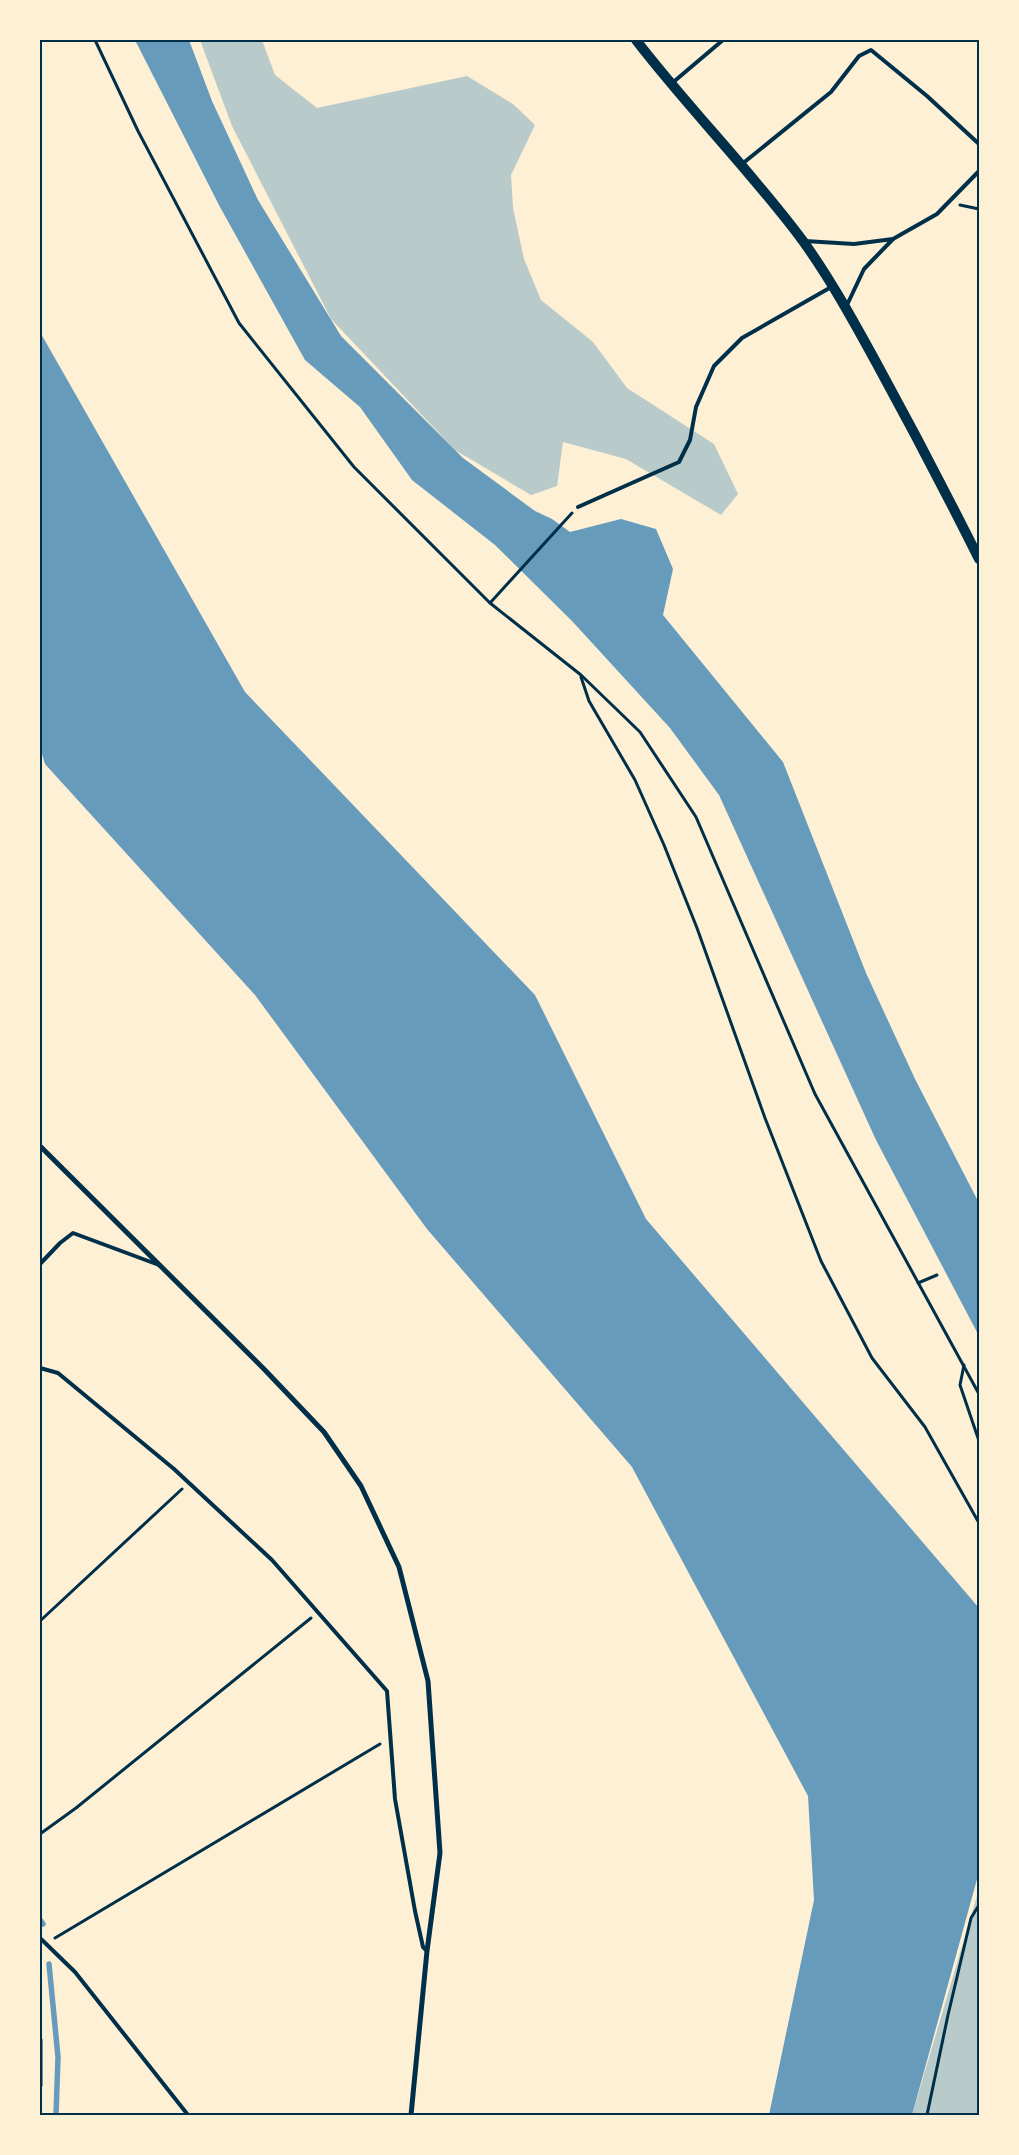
<svg xmlns="http://www.w3.org/2000/svg" width="1019" height="2155" font-family="Rubik,sans-serif">
	<rect width="100%" height="100%" fill="#fdf0d5"/>
	<g fill="#b9caca">
		<polygon points="200,40 262,40 275,75 317,108 467,76 513,104 535,125 511,175 513,208 524,259 541,300 593,342 627,388 714,444 738,494 721,515 626,459 563,442 557,486 531,495 455,450 331,319 232,126"/>
		<polygon points="979,1889 979,2115 912,2115"/>
	</g>
	<g fill="#669bbc">
		<polygon points="135,40 189,40 212,101 258,200 341,336 463,458 535,511 552,519 570,532 621,519 656,529 673,569 663,615 783,762 866,973 915,1079 979,1203 979,1336 876,1140 719,795 670,728 572,621 495,545 412,480 360,407 305,360 220,207"/>
		<polygon points="40,332 245,692 535,995 646,1219 979,1608 979,1872 912,2115 769,2115 814,1900 808,1796 632,1467 427,1229 255,995 45,764 40,747"/>
	</g>
	<g fill="none" stroke-linecap="round" stroke-linejoin="round">
		<g stroke="#669bbc" stroke-width="5.5">
			<polyline points="40,1920 43,1924"/>
			<polyline points="49,1964 58,2057 56,2115"/>
		</g>
		<g stroke="#003049" stroke-width="3">
			<polyline points="95,40 138,131 239,323 354,467 490,603 581,675 640,732 696,817 815,1094 979,1394"/>
			<polyline points="960,205 979,209"/>
			<polyline points="490,603 572,513"/>
			<polyline points="581,677 589,701 635,780 664,845 697,928 765,1118 821,1261 872,1358 925,1427 979,1523"/>
			<polyline points="918,1283 937,1275"/>
			<polyline points="964,1365 960,1385 979,1441"/>
			<polyline points="40,1621 182,1489"/>
			<polyline points="40,1834 76,1808 311,1618"/>
			<polyline points="55,1938 380,1744"/>
			<polyline points="927,2115 948,2015 971,1918 979,1905"/>
			<polyline points="978,2115 979,2113"/>
		</g>
		<g stroke="#003049" stroke-width="4">
			<polyline points="671,84 723,40"/>
			<polyline points="742,164 831,92 859,56 871,50 927,96 979,144"/>
			<polyline points="893,239 937,214 979,171"/>
			<polyline points="805,241 854,244 893,239 864,269 847,305"/>
			<polyline points="578,507 679,462 690,440 696,407 714,366 742,338 833,286"/>
			<polyline points="40,1264 60,1243 73,1233 159,1265"/>
			<polyline points="40,1368 58,1373 174,1469 272,1560 387,1691 395,1799 415,1911 423,1947 427,1951"/>
			<polyline points="40,1938 75,1972 188,2115"/>
		</g>
		<g stroke="#003049" stroke-width="5">
			<polyline points="40,1146 263,1368 324,1432 361,1486 399,1567 428,1681 440,1853 427,1951 411,2115"/>
			<polyline points="40,2040 40,2085"/>
		</g>
		<path stroke="#003049" stroke-width="10" d="M636,40C689,109 751,171 803,241C831,280 854,322 877,364C912,428 946,493 979,559"/>
	</g>
	<rect width="1019" height="2155" fill="none" stroke="#fdf0d5" stroke-width="82"/>
	<rect x="41" y="41" width="937" height="2073" fill="none" stroke="#003049" stroke-width="2"/>
</svg>
